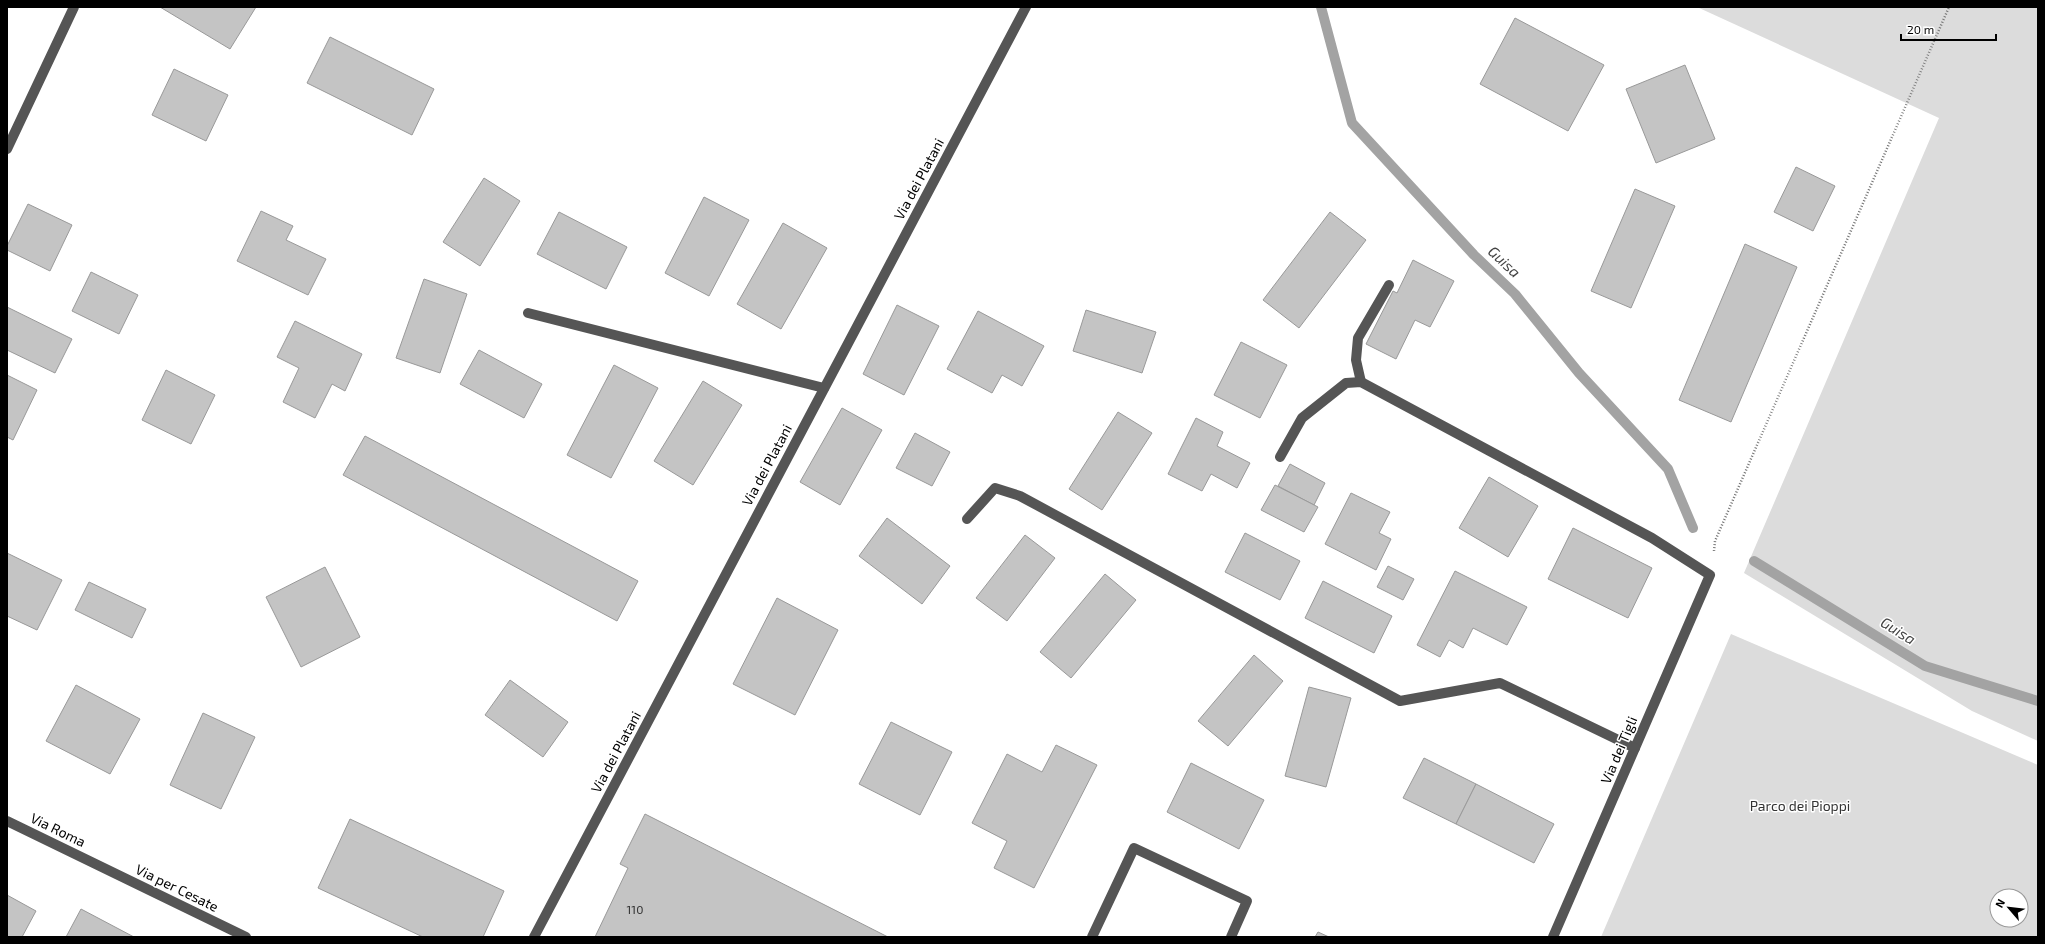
<svg xmlns="http://www.w3.org/2000/svg" width="2045" height="944" font-family="'Exo 2',sans-serif">
	<rect width="100%" height="100%" fill="#fff"/>
	<g fill="#dcdcdc" fill-rule="evenodd">
		<polygon points="1697,7 2038,7 2038,741 1972,711 1744,573 1939,118"/>
		<path d="M1731,634L2038,765V937H1601ZM1997,896H2021V920H1997Z"/>
	</g>
	<g fill="none" stroke-linecap="round" stroke-linejoin="round">
		<g stroke="#a3a3a3" stroke-width="10">
			<polyline points="1321,7 1352,123 1474,255 1515,294 1579,373 1668,469 1693,528"/>
			<polyline points="1754,561 1925,666 2038,701"/>
		</g>
	</g>
	<g fill="#c4c4c4" stroke="#999">
		<polygon points="160,7 256,7 230,49"/>
		<polygon points="1515,18 1604,65 1568,131 1480,84"/>
		<polygon points="330,37 434,89 412,135 307,83"/>
		<polygon points="1685,65 1715,139 1656,163 1626,89"/>
		<polygon points="174,69 228,95 206,141 152,115"/>
		<polygon points="1796,167 1835,186 1813,231 1774,212"/>
		<polygon points="484,178 520,201 480,266 443,242"/>
		<polygon points="1635,189 1675,206 1631,308 1591,291"/>
		<polygon points="704,197 749,220 709,296 665,273"/>
		<polygon points="28,204 72,225 50,271 7,250 7,246"/>
		<polygon points="261,211 293,226 286,240 326,259 308,295 237,261"/>
		<polygon points="559,212 627,247 606,289 537,254"/>
		<polygon points="1330,212 1366,240 1299,328 1263,300"/>
		<polygon points="783,223 827,248 781,329 737,304"/>
		<polygon points="1745,244 1797,267 1731,422 1679,400"/>
		<polygon points="1413,260 1454,281 1430,327 1415,320 1396,359 1366,344 1393,291 1397,293"/>
		<polygon points="91,272 138,295 119,334 72,311"/>
		<polygon points="424,279 467,294 440,373 396,358"/>
		<polygon points="897,305 939,326 904,395 863,374"/>
		<polygon points="7,307 72,339 55,373 7,350"/>
		<polygon points="1086,310 1156,332 1142,373 1073,351"/>
		<polygon points="978,311 1044,346 1022,386 1002,375 992,393 947,369"/>
		<polygon points="295,321 362,354 345,391 332,384 315,418 283,402 299,368 277,357"/>
		<polygon points="1241,342 1287,365 1260,418 1214,395"/>
		<polygon points="479,350 542,384 524,418 460,384"/>
		<polygon points="614,365 658,388 611,478 567,455"/>
		<polygon points="166,370 215,395 191,444 142,420"/>
		<polygon points="7,375 37,390 13,440 7,437"/>
		<polygon points="703,381 742,405 693,485 654,461"/>
		<polygon points="842,408 882,430 840,505 800,482"/>
		<polygon points="1118,412 1152,433 1102,510 1069,489"/>
		<polygon points="1196,418 1223,432 1217,446 1250,463 1237,488 1211,474 1202,491 1168,474"/>
		<polygon points="915,433 950,452 932,486 896,468"/>
		<polygon points="365,436 638,581 617,621 343,475"/>
		<polygon points="1290,464 1325,483 1314,505 1278,486"/>
		<polygon points="1489,477 1538,506 1508,557 1459,528"/>
		<polygon points="1275,485 1318,507 1304,532 1261,510"/>
		<polygon points="1351,493 1390,512 1379,533 1391,539 1376,570 1325,544"/>
		<polygon points="887,518 950,566 922,604 859,556"/>
		<polygon points="1573,528 1652,568 1628,618 1548,579"/>
		<polygon points="1245,533 1300,561 1280,600 1225,572"/>
		<polygon points="1025,535 1055,558 1007,621 976,598"/>
		<polygon points="7,553 62,580 37,630 7,616"/>
		<polygon points="1388,566 1414,579 1403,600 1377,587"/>
		<polygon points="325,567 360,637 301,667 266,597"/>
		<polygon points="1455,571 1527,607 1507,645 1473,628 1463,648 1449,640 1440,657 1417,645"/>
		<polygon points="1105,574 1136,600 1071,678 1040,652"/>
		<polygon points="1323,581 1392,616 1374,653 1305,618"/>
		<polygon points="89,582 146,609 132,638 75,610"/>
		<polygon points="777,598 838,630 795,715 733,684"/>
		<polygon points="1254,655 1283,681 1228,746 1198,721"/>
		<polygon points="510,680 568,722 543,757 485,715"/>
		<polygon points="76,685 140,719 110,774 46,741"/>
		<polygon points="1309,687 1351,698 1326,787 1285,776"/>
		<polygon points="203,713 255,737 221,809 170,785"/>
		<polygon points="891,722 952,752 920,815 859,784"/>
		<polygon points="1056,745 1097,765 1034,888 994,868 1007,841 972,823 1007,754 1042,772"/>
		<polygon points="1424,758 1476,784 1456,824 1403,798"/>
		<polygon points="1191,763 1264,800 1239,849 1167,812"/>
		<polygon points="1476,784 1554,824 1534,863 1456,824"/>
		<polygon points="645,814 888,937 595,937 628,868 620,864"/>
		<polygon points="350,819 504,891 483,937 423,937 318,888"/>
		<polygon points="7,895 36,911 22,937 7,937"/>
		<polygon points="81,909 134,937 66,937"/>
		<polygon points="1318,932 1329,937 1315,937"/>
	</g>
	<g fill="none" stroke-linecap="round" stroke-linejoin="round">
		<polyline stroke="#777" stroke-width="2.5" stroke-dasharray="1 2" stroke-linecap="butt" points="1714,551 1715,541 1949,7"/>
		<g stroke="#555" stroke-width="10">
			<polyline points="7,149 74,7"/>
			<polyline points="528,313 824,388"/>
			<polyline points="1361,382 1356,360 1358,338 1389,285"/>
			<polyline points="1280,457 1302,418 1346,383 1361,382 1652,538 1710,575 1553,937"/>
			<polyline points="967,519 995,488 1020,496 1400,701 1500,683 1635,748"/>
			<polyline points="7,821 246,937"/>
			<polyline points="534,937 1026,7"/>
			<polyline points="1092,937 1134,848 1247,901 1231,937"/>
		</g>
	</g>
	<g text-anchor="middle" stroke-width="3" stroke-linejoin="round" paint-order="stroke">
		<g font-size="12" fill="#313131">
			<text x="635" y="914">110</text>
		</g>
		<g font-size="14" fill="#000" stroke="#fff">
			<text transform="translate(919 179) rotate(-62)" y="5">Via dei Platani</text>
			<text transform="translate(767 465) rotate(-62)" y="5">Via dei Platani</text>
			<text transform="translate(1619 750) rotate(-67)" y="5">Via dei Tigli</text>
			<text transform="translate(616 752) rotate(-62)" y="5">Via dei Platani</text>
			<text transform="translate(58 830) rotate(26)" y="5">Via Roma</text>
			<text transform="translate(177 888) rotate(26)" y="5">Via per Cesate</text>
		</g>
		<g font-size="14" fill="#333" stroke="#fff">
			<text x="1800" y="811">Parco dei Pioppi</text>
		</g>
		<g font-size="15" font-style="italic" fill="#444" stroke="#fff">
			<text transform="translate(1504 262) rotate(43)" y="5">Guisa</text>
			<text transform="translate(1898 631) rotate(32)" y="5">Guisa</text>
		</g>
	</g>
	<rect width="2045" height="944" fill="none" stroke="#000000" stroke-width="16"/>
	<g transform="translate(2009 908) rotate(298)"><circle r="19" fill="#ffffff" stroke="#999999"/>
	<path d="M0-3L7 15L0 10L-7 15Z" fill="#000000"/>
	<text y="-6" font-size="11" font-weight="bold" text-anchor="middle" fill="#000000">N</text>
	</g>
	<path d="M1901 34v6h95v-6" fill="none" stroke="#000000" stroke-width="2"/>
	<text x="1907" y="34" font-size="12" fill="#000000" stroke="#ffffff" stroke-width="3" paint-order="stroke">20 m</text>
</svg>
